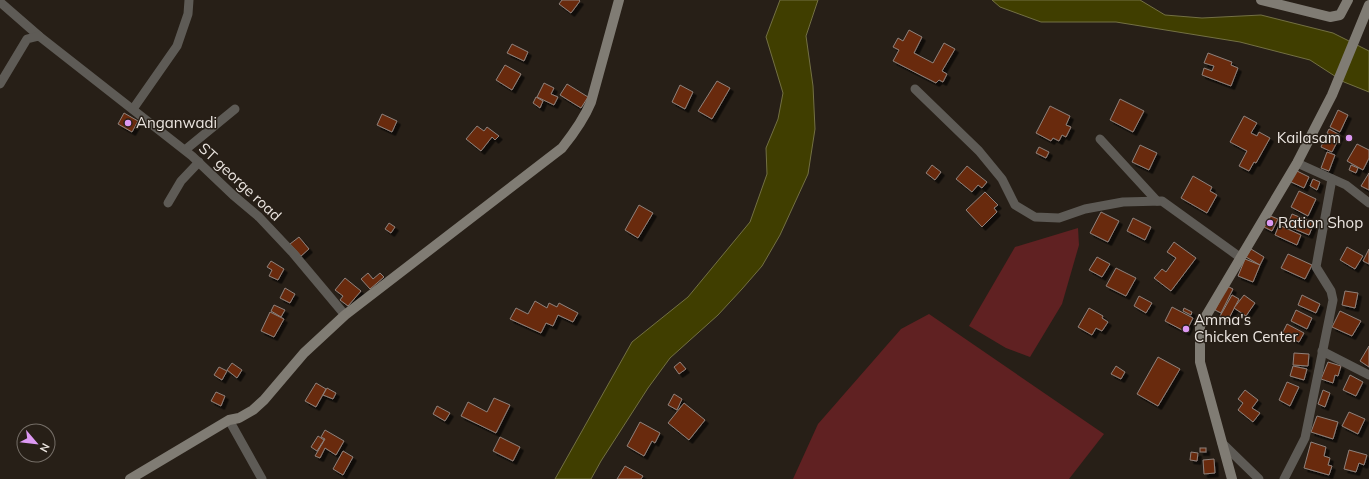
<svg xmlns="http://www.w3.org/2000/svg" width="1369" height="479" font-family="Mulish,sans-serif">
	<defs>
		<filter id="shadow"><feDropShadow dx="3.5" dy="3.5" stdDeviation="0" flood-color="#0009"/></filter>
	</defs>
	<rect width="100%" height="100%" fill="#271f17"/>
	<g fill="#602122">
		<polygon points="1078,228 1079,245 1062,304 1030,357 1006,348 969,326 1015,247"/>
		<polygon points="929,314 1104,434 1069,479 793,479 818,424 901,329"/>
	</g>
	<g fill="#403e00" stroke="#737043">
		<polygon points="780,0 818,0 806,36 813,86 815,129 808,174 780,235 762,266 742,289 718,315 670,358 648,388 601,461 591,479 555,479 632,342 688,297 750,222 767,174 766,148 778,119 783,93 766,37"/>
		<polygon points="992,0 1140,0 1165,15 1202,18 1261,15 1333,33 1369,51 1369,92 1344,82 1310,60 1240,42 1116,22 1041,22 1000,7"/>
	</g>
	<g fill="#692c0f" stroke="#8f817b" filter="url(#shadow)">
		<polygon points="562,0 579,0 580,1 571,13 559,4"/>
		<polygon points="909,30 922,37 914,53 933,63 944,43 955,49 942,71 947,74 943,82 939,80 936,83 893,61 899,50 893,47 898,38 903,41"/>
		<polygon points="512,44 528,52 524,61 507,53"/>
		<polygon points="1208,53 1232,62 1231,65 1238,68 1231,86 1202,75 1204,68 1212,71 1214,66 1204,63"/>
		<polygon points="505,65 521,74 512,90 496,80"/>
		<polygon points="717,81 730,88 712,119 698,111"/>
		<polygon points="544,83 554,88 551,94 558,97 554,105 537,97"/>
		<polygon points="567,84 588,97 581,108 560,95"/>
		<polygon points="680,85 693,92 685,109 672,102"/>
		<polygon points="536,97 543,101 540,108 533,103"/>
		<polygon points="1120,99 1144,111 1133,132 1110,120"/>
		<polygon points="1050,106 1070,116 1066,125 1071,127 1066,137 1062,135 1059,141 1053,138 1051,141 1036,133"/>
		<polygon points="1338,110 1348,115 1340,132 1330,127"/>
		<polygon points="124,113 138,121 132,132 118,124"/>
		<polygon points="382,114 397,121 392,132 377,125"/>
		<polygon points="1244,116 1257,123 1251,133 1257,136 1259,132 1270,138 1256,163 1254,162 1249,171 1239,166 1247,151 1230,142"/>
		<polygon points="477,126 484,131 487,127 499,136 495,140 492,137 481,151 466,139"/>
		<polygon points="1329,129 1340,135 1338,139 1327,133"/>
		<polygon points="1327,134 1338,140 1332,152 1321,147"/>
		<polygon points="1357,144 1369,150 1369,158 1363,170 1347,161"/>
		<polygon points="1140,145 1157,153 1149,170 1132,162"/>
		<polygon points="1039,147 1049,152 1046,158 1036,153"/>
		<polygon points="1327,152 1335,155 1329,171 1321,168"/>
		<polygon points="932,165 941,172 935,180 926,173"/>
		<polygon points="1351,165 1358,168 1356,173 1349,170"/>
		<polygon points="967,166 987,182 982,188 978,185 972,192 956,179"/>
		<polygon points="1295,170 1309,177 1304,188 1289,181"/>
		<polygon points="1369,173 1369,190 1361,186"/>
		<polygon points="1193,176 1212,187 1210,191 1217,195 1207,213 1181,198"/>
		<polygon points="1313,179 1320,182 1317,190 1310,186"/>
		<polygon points="1299,191 1316,199 1308,216 1291,207"/>
		<polygon points="985,192 998,205 994,208 997,212 982,227 966,210"/>
		<polygon points="639,205 653,213 638,238 625,230"/>
		<polygon points="1101,212 1119,221 1108,242 1090,233"/>
		<polygon points="1292,214 1314,223 1309,235 1287,226"/>
		<polygon points="1268,215 1278,219 1272,231 1262,226"/>
		<polygon points="1133,218 1151,227 1145,240 1127,231"/>
		<polygon points="389,223 395,227 391,233 385,229"/>
		<polygon points="1279,225 1301,235 1297,245 1275,235"/>
		<polygon points="299,237 309,249 301,256 290,244"/>
		<polygon points="1174,242 1196,258 1171,291 1154,278 1162,269 1166,272 1176,258 1167,252"/>
		<polygon points="1347,247 1363,256 1355,269 1340,260"/>
		<polygon points="1251,249 1264,257 1260,265 1246,257"/>
		<polygon points="1369,249 1369,264 1363,261"/>
		<polygon points="1288,254 1312,265 1305,279 1281,268"/>
		<polygon points="1097,257 1110,264 1102,277 1089,270"/>
		<polygon points="1245,259 1260,265 1253,282 1238,276"/>
		<polygon points="271,261 284,269 278,280 269,276 272,270 267,267"/>
		<polygon points="1116,268 1136,278 1126,296 1106,286"/>
		<polygon points="368,273 373,279 380,273 384,277 370,289 361,279"/>
		<polygon points="345,278 361,291 348,306 340,300 343,296 335,290"/>
		<polygon points="1227,286 1233,289 1221,313 1215,310"/>
		<polygon points="285,288 295,294 290,303 280,298"/>
		<polygon points="1345,291 1358,293 1355,308 1342,305"/>
		<polygon points="1232,295 1239,299 1227,322 1219,318"/>
		<polygon points="1244,295 1255,303 1246,316 1234,308"/>
		<polygon points="1302,295 1320,304 1316,313 1298,305"/>
		<polygon points="1139,296 1152,303 1146,313 1134,306"/>
		<polygon points="535,301 547,308 549,303 557,307 559,303 578,313 573,322 558,315 553,326 546,323 541,333 510,319 516,308 528,314"/>
		<polygon points="274,305 285,310 281,317 271,311"/>
		<polygon points="1172,307 1193,318 1186,332 1165,321"/>
		<polygon points="1089,308 1103,316 1102,318 1108,322 1102,331 1096,328 1092,335 1078,327"/>
		<polygon points="1184,308 1192,312 1191,315 1183,311"/>
		<polygon points="1296,310 1312,318 1307,329 1291,321"/>
		<polygon points="1340,311 1361,321 1352,336 1332,327"/>
		<polygon points="270,312 284,319 274,337 261,331"/>
		<polygon points="1287,324 1304,333 1299,342 1282,334"/>
		<polygon points="1369,346 1369,367 1360,361"/>
		<polygon points="1294,353 1309,354 1308,366 1293,365"/>
		<polygon points="1158,357 1180,369 1158,406 1137,394"/>
		<polygon points="680,362 686,369 679,374 674,367"/>
		<polygon points="1328,362 1341,366 1338,376 1335,375 1333,383 1321,379"/>
		<polygon points="232,363 242,370 237,378 227,370"/>
		<polygon points="1116,366 1125,372 1121,379 1111,374"/>
		<polygon points="1293,366 1307,369 1304,380 1290,376"/>
		<polygon points="219,367 227,371 222,380 214,375"/>
		<polygon points="1350,375 1363,382 1356,396 1343,390"/>
		<polygon points="1287,382 1299,387 1290,406 1279,400"/>
		<polygon points="316,383 326,389 316,407 305,401"/>
		<polygon points="327,388 336,393 333,399 323,395"/>
		<polygon points="1245,390 1258,400 1252,408 1260,413 1253,422 1238,410 1243,403 1238,399"/>
		<polygon points="1323,390 1330,393 1325,407 1318,404"/>
		<polygon points="216,392 225,396 221,406 211,401"/>
		<polygon points="674,394 682,399 677,410 668,405"/>
		<polygon points="494,398 510,405 496,433 461,416 468,402 487,412"/>
		<polygon points="684,403 705,420 689,440 668,423"/>
		<polygon points="437,406 450,413 445,421 433,414"/>
		<polygon points="1349,412 1365,419 1358,434 1342,426"/>
		<polygon points="1317,416 1338,422 1333,439 1311,432"/>
		<polygon points="640,422 660,433 655,443 652,441 644,456 627,446"/>
		<polygon points="325,430 344,441 336,455 325,448 320,458 315,456 325,439 321,437"/>
		<polygon points="318,436 324,440 317,451 311,447"/>
		<polygon points="500,437 520,447 513,461 493,451"/>
		<polygon points="1311,442 1326,447 1324,456 1330,458 1328,465 1332,466 1329,475 1304,468"/>
		<rect x="1200" y="448" width="6" height="4"/>
		<polygon points="1349,450 1367,455 1364,465 1359,463 1356,472 1344,469"/>
		<polygon points="343,451 353,457 343,475 333,469"/>
		<polygon points="1191,452 1198,453 1197,461 1190,460"/>
		<polygon points="1214,459 1215,473 1204,474 1203,460"/>
		<polygon points="625,466 643,476 641,479 617,479"/>
	</g>
	<g fill="none" stroke-linecap="round" stroke-linejoin="round">
		<g stroke="#5e5b56" stroke-width="9">
			<polyline points="0,2 39,36"/>
			<polyline points="0,84 27,39 39,36 192,156 233,195 259,217 293,253 345,315"/>
			<polyline points="915,89 979,151 1002,179 1015,205 1035,217 1059,218 1085,209 1123,202 1162,201 1241,258"/>
			<polyline points="133,109 177,46 188,14 189,0"/>
			<polyline points="1100,139 1157,201"/>
			<polyline points="185,150 235,109"/>
			<polyline points="1297,163 1346,185 1369,203"/>
			<polyline points="168,203 181,181 199,162"/>
			<polyline points="1322,351 1369,375"/>
			<polyline points="229,420 262,479"/>
			<polyline points="1222,443 1259,479"/>
			<polyline points="1284,479 1305,438 1333,300 1331,291 1316,267 1332,179"/>
		</g>
		<g stroke="#807c74" stroke-width="10">
			<polyline points="1261,0 1330,17 1340,15 1348,0"/>
			<path d="M130,479L229,420L239,418L253,410L264,400L304,353L345,315L562,148C574,133 584,119 591,102L619,0"/>
			<polyline points="1232,479 1200,362 1200,326 1297,163 1316,126 1332,95 1369,5"/>
		</g>
	</g>
	<g fill="#dd99f3" stroke="#271f17" stroke-width="1.5">
		<circle cx="128" cy="123" r="4"/>
		<circle cx="1349" cy="138" r="4"/>
		<circle cx="1270" cy="223" r="4"/>
		<circle cx="1186" cy="329" r="4"/>
	</g>
	<g text-anchor="middle" stroke-width="3" stroke-linejoin="round" paint-order="stroke">
		<g font-size="15" fill="#ebe5e0" stroke="#271f17" text-anchor="start">
			<text x="136" y="128">Anganwadi</text>
			<text x="1341" y="143" text-anchor="end">Kailasam</text>
			<text x="1278" y="228">Ration Shop</text>
			<text x="1194" y="325">Amma's<tspan x="1194" dy="17">Chicken Center</tspan></text>
		</g>
		<g font-size="15" fill="#ebe5e0" stroke="#271f17">
			<text transform="translate(240 182) rotate(43)" y="5">ST george road</text>
		</g>
	</g>
	<g transform="translate(36 443) rotate(118)"><circle r="19" fill="#271f17" stroke="#756e67"/>
	<path d="M0-3L7 15L0 10L-7 15Z" fill="#dd99f3"/>
	<text y="-6" font-size="11" font-weight="bold" text-anchor="middle" fill="#ebe5e0">N</text>
	</g>
</svg>
